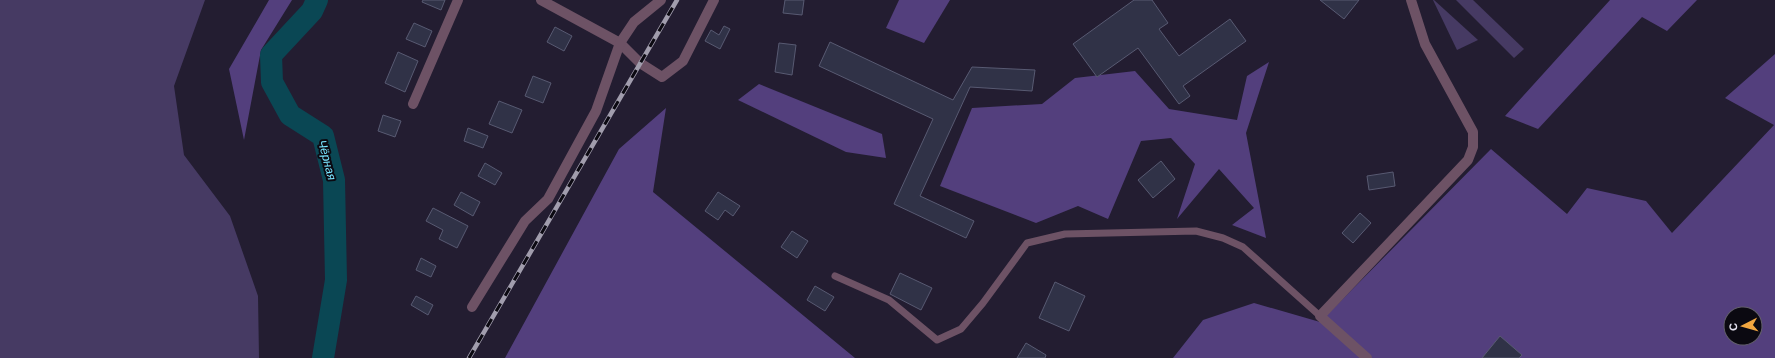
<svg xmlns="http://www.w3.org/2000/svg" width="1775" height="358" font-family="Barlow,sans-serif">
	<rect width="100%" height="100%" fill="#231d31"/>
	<g fill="#463a63">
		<polygon points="0,0 205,0 174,86 184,155 230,216 258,296 259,358 0,358"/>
		<polygon points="1433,0 1434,0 1478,40 1457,50"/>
		<polygon points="1456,0 1473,0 1524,49 1514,58"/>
	</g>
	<g fill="#533f7d" fill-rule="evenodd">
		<polygon points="269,0 292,0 261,50 244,140 229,69"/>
		<polygon points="899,0 950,0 924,43 886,28"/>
		<polygon points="1610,0 1697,0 1667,31 1642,17 1538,129 1505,116"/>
		<path d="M1775,54V358H1173L1203,320L1254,303L1320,322L1491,149L1567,214L1587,188L1646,201L1672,233L1774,125L1725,98ZM1731,314H1755V338H1731Z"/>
		<polygon points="1269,62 1246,133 1266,238 1232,225 1254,208 1219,169 1177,219 1195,164 1171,138 1141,141 1108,219 1078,206 1036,223 940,186 972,108 1042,104 1075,78 1135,71 1169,109 1237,120 1247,76"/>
		<polygon points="759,84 882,134 886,158 846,152 738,100"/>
		<polygon points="666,108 653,192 855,358 505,358 619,149"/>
	</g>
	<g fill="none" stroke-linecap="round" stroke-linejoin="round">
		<polyline stroke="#0a4754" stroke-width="22" points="317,0 312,11 271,55 272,82 290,115 323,136 334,180 336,280 323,358"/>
	</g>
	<g fill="#303247" stroke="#585a72">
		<polygon points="423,0 445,0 441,10 422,2"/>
		<polygon points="785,0 804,0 802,15 783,13"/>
		<polygon points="1134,0 1152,0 1168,23 1159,29 1179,56 1230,19 1246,41 1183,86 1190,96 1179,104 1138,48 1097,77 1073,44"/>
		<polygon points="1320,0 1359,0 1344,19"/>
		<polygon points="414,23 432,31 425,47 406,39"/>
		<polygon points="724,26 730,29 720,49 705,41 711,30 719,35"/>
		<polygon points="555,27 572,36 564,51 547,42"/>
		<polygon points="830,42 953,100 972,67 1035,70 1032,91 970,87 920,196 974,221 966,238 894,204 933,119 819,66"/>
		<polygon points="779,43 796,45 792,75 775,72"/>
		<polygon points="398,52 418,61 405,92 385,83"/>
		<polygon points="533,76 551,83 543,103 525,96"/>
		<polygon points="499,101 522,110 512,133 489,124"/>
		<polygon points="383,115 401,121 395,137 378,131"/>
		<polygon points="468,128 488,136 483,148 464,141"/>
		<polygon points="1161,161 1175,179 1153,198 1138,180"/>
		<polygon points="485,163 502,173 495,185 478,176"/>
		<polygon points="1393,172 1395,186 1369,190 1367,176"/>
		<polygon points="461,192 480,202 473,216 454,205"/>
		<polygon points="718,192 740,206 733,216 725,210 718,220 705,211"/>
		<polygon points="433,208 468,226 457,248 439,239 443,230 426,221"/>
		<polygon points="1360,213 1371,223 1353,243 1342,233"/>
		<polygon points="792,231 808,241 797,258 781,247"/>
		<polygon points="421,258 436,266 431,277 416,270"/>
		<polygon points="900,273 932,288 921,310 890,294"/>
		<polygon points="1055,282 1085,296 1069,331 1039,318"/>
		<polygon points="815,286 834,297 825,311 807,300"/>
		<polygon points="416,296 433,305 428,315 411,305"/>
		<polygon points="1500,336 1522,355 1519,358 1482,358"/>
		<polygon points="1026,343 1046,355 1045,358 1017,358"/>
	</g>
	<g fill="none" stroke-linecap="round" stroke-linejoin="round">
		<polyline stroke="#6d5265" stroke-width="7" points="835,276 889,300 937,340 961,329 983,303 1027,243 1065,234 1196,231 1223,238 1243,247 1320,316"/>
		<g stroke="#6d5265" stroke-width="10">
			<polyline points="541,0 620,43 640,63 662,77 683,61 714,0"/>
			<polyline points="413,104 458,0"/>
			<polyline points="472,307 525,221 548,199 596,111 620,43 634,22 661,0"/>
			<polyline points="1367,358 1320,316 1468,160 1473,147 1473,132 1425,44 1411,0"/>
		</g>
		<g stroke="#a19dad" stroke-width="4.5">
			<polyline id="rail" points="469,358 677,0"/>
		</g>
		<use href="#rail" stroke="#0b0911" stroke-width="3" stroke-dasharray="9" stroke-linecap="butt"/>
	</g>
	<g text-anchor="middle" stroke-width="4" stroke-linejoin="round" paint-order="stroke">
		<g font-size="12" font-style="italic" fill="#79e4fe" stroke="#0b0911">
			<text transform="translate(327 160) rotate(75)" y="4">Чёрная</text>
		</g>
	</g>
	<g transform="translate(1743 326) rotate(264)"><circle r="19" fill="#0b0911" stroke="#625f6a"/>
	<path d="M0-3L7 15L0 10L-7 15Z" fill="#f1a640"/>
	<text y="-6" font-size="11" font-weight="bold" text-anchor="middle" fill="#e4e1ef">С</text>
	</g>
</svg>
